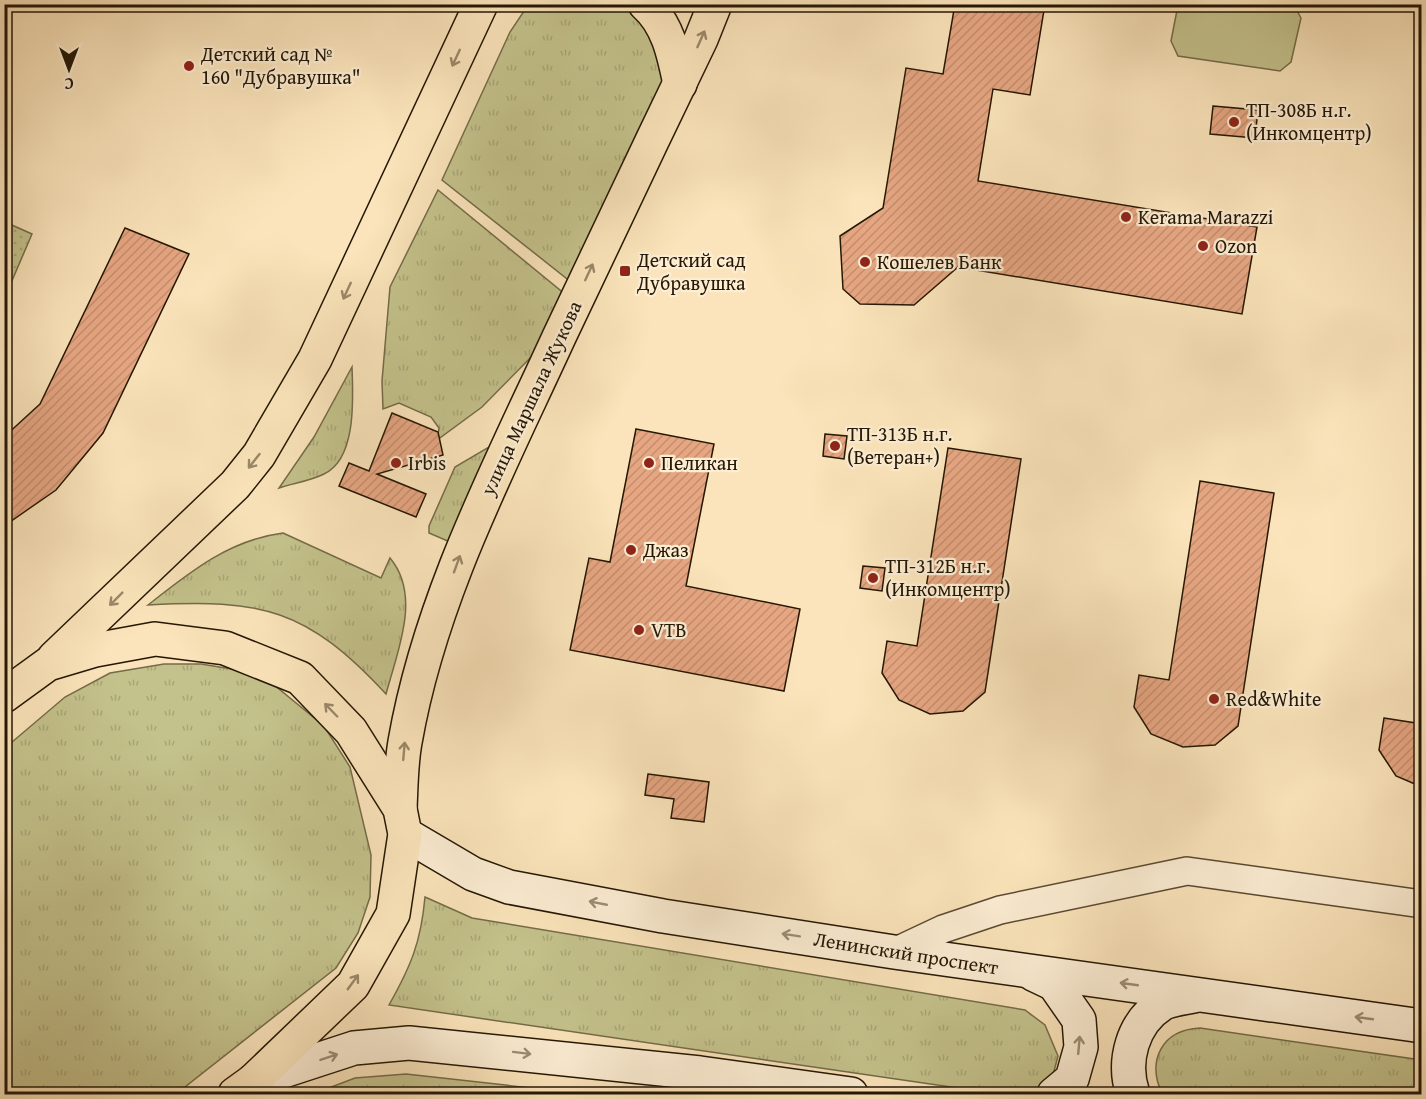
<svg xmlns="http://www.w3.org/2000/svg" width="1426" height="1099" font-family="'Gentium Book Plus',serif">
	<defs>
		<pattern id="grass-tufts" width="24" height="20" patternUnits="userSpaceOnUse" patternTransform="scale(1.5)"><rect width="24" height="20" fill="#c4c28c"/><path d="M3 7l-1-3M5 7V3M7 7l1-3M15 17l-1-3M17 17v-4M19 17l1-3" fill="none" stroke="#a8a677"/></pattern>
		<pattern id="park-dots" width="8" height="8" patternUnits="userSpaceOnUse" patternTransform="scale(1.5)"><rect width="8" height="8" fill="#c4c28c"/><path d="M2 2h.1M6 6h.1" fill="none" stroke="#a8a677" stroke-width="1.8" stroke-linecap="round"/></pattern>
		<pattern id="building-hatch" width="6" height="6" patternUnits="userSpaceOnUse" patternTransform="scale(1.5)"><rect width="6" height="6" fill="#e6a682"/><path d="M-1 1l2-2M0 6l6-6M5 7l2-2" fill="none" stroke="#c58e6f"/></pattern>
	</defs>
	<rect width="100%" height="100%" fill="#fbe4bb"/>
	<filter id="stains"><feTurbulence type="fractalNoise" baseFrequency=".00333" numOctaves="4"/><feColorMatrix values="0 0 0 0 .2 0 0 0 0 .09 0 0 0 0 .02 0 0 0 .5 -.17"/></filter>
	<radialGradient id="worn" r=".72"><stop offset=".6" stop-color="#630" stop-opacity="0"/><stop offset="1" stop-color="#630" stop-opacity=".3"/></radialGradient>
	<g fill="url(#grass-tufts)" stroke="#746c48" stroke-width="1.5">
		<path d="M635,4C657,30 668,63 660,96L571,282L442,180L510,32L528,5Z"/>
		<polygon points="438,190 566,295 538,350 482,407 437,440 439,428 431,417 399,403 383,409 382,381 390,287"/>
		<path d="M352,367C353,397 357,459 324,474C310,481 294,483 279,488L314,437Z"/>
		<polygon points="494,444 450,542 429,533 429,526 455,467"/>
		<path d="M283,533L381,578L390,558C422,596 397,652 386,694C306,608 262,599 148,605C190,572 229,540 283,533Z"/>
		<polygon points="164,664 201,664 238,670 268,680 324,726 350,767 371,855 370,897 358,933 336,968 176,1094 5,1094 5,748 65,697 110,673"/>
		<path d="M425,897L472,918L1025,1010L1045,1025L1058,1056L1050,1086L1027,1094H999L389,1005C411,966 421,942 425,897Z"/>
		<path d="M1200,1028L1421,1060V1094H1162C1147,1061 1161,1030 1200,1028Z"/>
		<polygon points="406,1074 585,1094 313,1094 355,1078"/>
	</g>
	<polygon fill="url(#park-dots)" stroke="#746c48" stroke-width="1.5" points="5,222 32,234 5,297"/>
	<polygon fill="#c4c28c" stroke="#746c48" stroke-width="1.5" points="1178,5 1294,5 1301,18 1291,62 1280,71 1178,56 1171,41"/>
	<g fill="url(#building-hatch)" stroke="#241704" stroke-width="1.5">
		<polygon points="955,4 1045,4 1030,95 993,89 978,181 1257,227 1242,314 958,267 914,305 860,304 843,289 840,236 883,208 906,68 943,74"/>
		<polygon points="1213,106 1258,110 1255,138 1210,134"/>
		<polygon points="125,228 189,254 103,433 56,490 4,526 4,437 40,404"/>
		<polygon points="392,413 438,432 443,455 377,474 426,494 416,517 339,486 349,463 369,471"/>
		<polygon points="636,429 714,444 686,586 800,609 784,691 570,650 589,558 610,562"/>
		<polygon points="825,434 847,436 844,459 823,456"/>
		<polygon points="948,448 1021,459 985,692 963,711 930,714 899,700 882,673 887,641 917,646"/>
		<polygon points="1200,481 1274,493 1238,726 1215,745 1183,747 1151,734 1134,707 1139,675 1169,680"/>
		<polygon points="863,566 885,568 882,591 860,588"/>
		<polygon points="1384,718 1422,724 1422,787 1396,776 1379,750"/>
		<polygon points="648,774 709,782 704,822 671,818 674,799 645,795"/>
	</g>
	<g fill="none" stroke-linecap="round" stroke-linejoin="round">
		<g stroke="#5a4a32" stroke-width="30">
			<polyline id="street" points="894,952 943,929 1000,910 1187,871 1422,904"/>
		</g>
		<g stroke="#241704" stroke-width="36">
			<g id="secondary">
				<polyline points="405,834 473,874 509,887 663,916 894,952 1422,1026"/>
				<polyline points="1033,974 1054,984 1079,1020 1081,1047 1072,1079 1054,1094"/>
				<polyline points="253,1081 354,1048 409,1043 700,1073 851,1094"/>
				<path d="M1133,1094C1122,1062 1132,1023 1162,1004C1171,999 1185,998 1194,996"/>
			</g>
		</g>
		<g stroke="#241704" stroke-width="36">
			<g id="primary">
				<path d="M645,4C668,24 674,55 680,84"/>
				<polyline points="54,658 235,485 259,455 315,359 481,4"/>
				<polyline points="4,696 48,664 95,650 155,639 225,648 300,678 351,731 400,809 405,834 393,914 353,985 253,1081 235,1094"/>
				<path d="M400,809C401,787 401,764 405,742C430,598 499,468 559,337C606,238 653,138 701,39L715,4"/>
			</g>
		</g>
		<use href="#street" stroke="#fcedd3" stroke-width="27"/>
		<use href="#secondary" stroke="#fcedd3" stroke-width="33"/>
		<use href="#primary" stroke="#fbe4bb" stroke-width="33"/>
	</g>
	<defs><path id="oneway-shaft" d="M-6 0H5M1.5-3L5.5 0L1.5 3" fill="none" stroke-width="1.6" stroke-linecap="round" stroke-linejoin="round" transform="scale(1.5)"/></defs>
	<g stroke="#9a8869">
		<use href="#oneway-shaft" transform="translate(701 39) rotate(-66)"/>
		<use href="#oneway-shaft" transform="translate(456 58) rotate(115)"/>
		<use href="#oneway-shaft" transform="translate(589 272) rotate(-65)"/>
		<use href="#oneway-shaft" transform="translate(347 291) rotate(115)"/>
		<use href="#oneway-shaft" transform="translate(254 461) rotate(128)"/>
		<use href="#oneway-shaft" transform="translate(457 564) rotate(-70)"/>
		<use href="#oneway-shaft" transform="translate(116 599) rotate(135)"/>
		<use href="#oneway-shaft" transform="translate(331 710) rotate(-134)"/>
		<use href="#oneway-shaft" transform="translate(404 751) rotate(-85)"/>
		<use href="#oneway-shaft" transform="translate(353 982) rotate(-54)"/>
	</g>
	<g stroke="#9b8d76">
		<use href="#oneway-shaft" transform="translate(598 903) rotate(-169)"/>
		<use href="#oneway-shaft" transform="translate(791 935) rotate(-171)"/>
		<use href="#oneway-shaft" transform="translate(1129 984) rotate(-172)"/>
		<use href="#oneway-shaft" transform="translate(1364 1018) rotate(-172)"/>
		<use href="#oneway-shaft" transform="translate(1079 1045) rotate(-85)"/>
		<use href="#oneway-shaft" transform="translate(522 1053) rotate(7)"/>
		<use href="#oneway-shaft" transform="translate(329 1057) rotate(-18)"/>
	</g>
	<g fill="#8f2418" stroke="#fcedd3" stroke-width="2">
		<circle cx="189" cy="66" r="6"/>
		<circle cx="1234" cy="122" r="6"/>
		<circle cx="1126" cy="217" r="6"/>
		<circle cx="1203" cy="246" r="6"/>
		<circle cx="865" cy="262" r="6"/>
		<rect x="619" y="265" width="12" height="12" rx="3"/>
		<circle cx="835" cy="446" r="6"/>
		<circle cx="396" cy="463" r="6"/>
		<circle cx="649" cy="463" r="6"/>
		<circle cx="631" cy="550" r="6"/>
		<circle cx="873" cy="578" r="6"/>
		<circle cx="639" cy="630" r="6"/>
		<circle cx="1214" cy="699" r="6"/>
	</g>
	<g text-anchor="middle" stroke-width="4.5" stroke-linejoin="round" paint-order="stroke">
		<g font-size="20" fill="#241704" stroke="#fcedd3" text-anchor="start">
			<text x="201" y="61">Детский сад №<tspan x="201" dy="23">160 "Дубравушка"</tspan></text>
			<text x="1246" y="117">ТП-308Б н.г.<tspan x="1246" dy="23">(Инкомцентр)</tspan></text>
			<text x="1138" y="224">Kerama Marazzi</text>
			<text x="1215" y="253">Ozon</text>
			<text x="637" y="267">Детский сад<tspan x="637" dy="23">Дубравушка</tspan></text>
			<text x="877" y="269">Кошелев Банк</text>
			<text x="847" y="441">ТП-313Б н.г.<tspan x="847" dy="23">(Ветеран+)</tspan></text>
			<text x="408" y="470">Irbis</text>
			<text x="661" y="470">Пеликан</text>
			<text x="643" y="557">Джаз</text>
			<text x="885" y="573">ТП-312Б н.г.<tspan x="885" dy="23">(Инкомцентр)</tspan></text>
			<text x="651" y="637">VTB</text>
			<text x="1226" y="706">Red&amp;White</text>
		</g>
		<g font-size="20" fill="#241704" stroke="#fcedd3">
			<text transform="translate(531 398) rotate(-65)" y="7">улица Маршала Жукова</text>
			<text transform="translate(906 953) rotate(9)" y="7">Ленинский проспект</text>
		</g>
	</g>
	<rect width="1426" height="1099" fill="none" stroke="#fbe4bb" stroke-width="24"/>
	<rect x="6" y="6" width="1414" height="1087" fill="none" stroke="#241704" stroke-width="3"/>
	<rect x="12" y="12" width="1402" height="1075" fill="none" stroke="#241704" stroke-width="1.5"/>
	<g transform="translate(69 69) rotate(180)" stroke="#fcedd3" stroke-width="4.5" paint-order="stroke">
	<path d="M0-4.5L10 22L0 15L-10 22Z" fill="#241704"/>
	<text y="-9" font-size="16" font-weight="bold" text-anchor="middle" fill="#241704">С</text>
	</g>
	<rect width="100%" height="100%" filter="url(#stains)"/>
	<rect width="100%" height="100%" fill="url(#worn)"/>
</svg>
